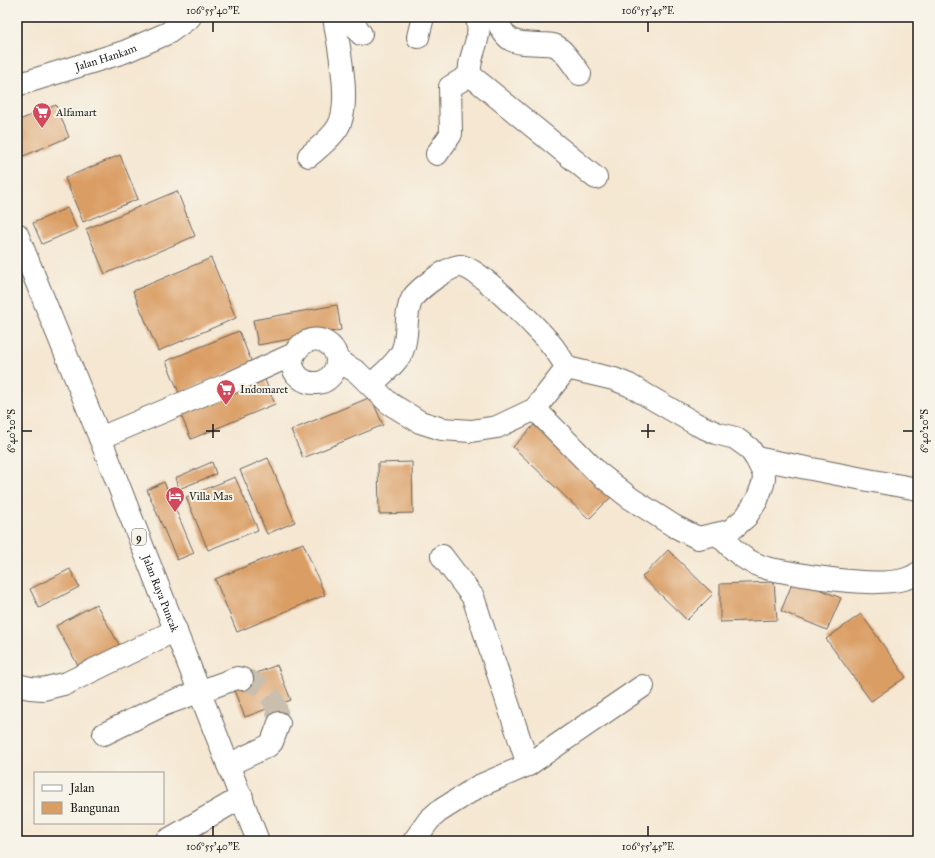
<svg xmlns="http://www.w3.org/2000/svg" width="935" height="858" font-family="'IM FELL Great Primer',serif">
	<rect width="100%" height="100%" fill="#f7f3e8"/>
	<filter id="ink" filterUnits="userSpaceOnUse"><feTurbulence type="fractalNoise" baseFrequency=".025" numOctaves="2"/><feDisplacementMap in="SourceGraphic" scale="8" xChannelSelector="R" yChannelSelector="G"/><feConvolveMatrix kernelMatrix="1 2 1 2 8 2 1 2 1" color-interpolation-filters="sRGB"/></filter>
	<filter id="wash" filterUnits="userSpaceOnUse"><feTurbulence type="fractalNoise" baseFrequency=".012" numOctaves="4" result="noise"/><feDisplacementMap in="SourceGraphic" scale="16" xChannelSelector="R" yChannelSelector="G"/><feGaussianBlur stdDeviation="0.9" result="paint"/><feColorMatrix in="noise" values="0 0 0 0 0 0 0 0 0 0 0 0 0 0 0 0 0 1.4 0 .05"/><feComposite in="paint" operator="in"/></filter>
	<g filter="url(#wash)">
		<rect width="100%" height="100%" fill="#f5e7d2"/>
		<g id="blocks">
			<g fill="#da9d64">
				<polygon points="56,105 69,137 21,157 17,148 17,121"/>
				<polygon points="120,155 138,199 83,222 65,178"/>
				<polygon points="177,191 195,236 105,274 86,229"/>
				<polygon points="67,208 77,229 42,244 33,223"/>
				<polygon points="211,258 236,318 158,351 133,291"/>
				<polygon points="337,305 341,330 258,345 253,320"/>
				<polygon points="239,331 252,363 179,393 166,361"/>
				<polygon points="262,373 275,404 191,439 178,408"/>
				<polygon points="371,397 383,425 303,458 291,430"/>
				<polygon points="534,425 611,497 589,519 513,447"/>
				<polygon points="268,458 295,522 267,534 240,470"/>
				<polygon points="212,462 216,474 179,489 175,478"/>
				<polygon points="412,462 413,513 379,514 378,463"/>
				<polygon points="235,477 258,530 208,550 186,497"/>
				<polygon points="164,482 194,553 177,560 147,490"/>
				<polygon points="303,543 325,595 237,632 215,579"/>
				<polygon points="668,550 713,594 687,620 642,577"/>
				<polygon points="70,569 79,587 39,608 30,589"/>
				<polygon points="794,579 841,598 827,630 781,611"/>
				<polygon points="774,582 777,620 720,622 720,584"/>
				<polygon points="96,604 120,646 80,669 56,626"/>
				<polygon points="861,614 906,677 871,701 826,639"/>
				<polygon points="277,665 291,700 245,717 231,683"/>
			</g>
		</g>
	</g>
	<g filter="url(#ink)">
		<use href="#blocks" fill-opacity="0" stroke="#68635c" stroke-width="1"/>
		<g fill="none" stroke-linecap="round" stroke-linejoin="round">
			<path stroke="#cabeae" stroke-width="22" stroke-dasharray="22 11" stroke-linecap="butt" d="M242,679C257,681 271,692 276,707C277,712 278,718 279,723"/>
			<g stroke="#68635c" stroke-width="24">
				<g id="minor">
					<polyline points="350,17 361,34"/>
					<path d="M476,17C485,36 467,55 470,75L596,178"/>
					<path d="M496,17C506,44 514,43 541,44C546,44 552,44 556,46C564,50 575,67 580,74"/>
					<polyline points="418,37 423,17"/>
					<path id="s1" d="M17,85L124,52L168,33L190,17"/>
					<polyline points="437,154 451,134 450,87 470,75"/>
					<path d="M309,156C319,147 331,139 338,127C352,103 338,45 334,17"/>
					<path d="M337,360L357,372L389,403L420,422L442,429L471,431L497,427L535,409L567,368C560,356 552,344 542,334C529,320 478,268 461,266C451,264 417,290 412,299C404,314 409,333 403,349C399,362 380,376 371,385"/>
					<polyline points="535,409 597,472 630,498 674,526 698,538 730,531 746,517 757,500 763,484 764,477 763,472 756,458 749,448 735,438 716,433 696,424 629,385 614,379 567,368"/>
					<path d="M100,438L226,385L294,354C313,322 349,350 333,373C329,379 324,383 316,383C304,384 293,375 292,363C292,360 293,357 294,354"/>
					<polyline points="756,458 868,480 918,489"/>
					<path d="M718,534C736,552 744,562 770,569C801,575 893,593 918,573"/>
					<polyline points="442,556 473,597 528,765"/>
					<polyline points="17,685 30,688 43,689 67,683 176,630"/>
					<polyline points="104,734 163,705 237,678 242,679"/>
					<polyline points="228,765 268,746 272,742 279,723"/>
					<polyline points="166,841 242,797"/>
					<polyline points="414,841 429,820 438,812 479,786 528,765 643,686"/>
				</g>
			</g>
			<g stroke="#68635c" stroke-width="24">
				<g id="highway">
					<path id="s2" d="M17,234L100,438L258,841"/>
				</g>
			</g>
			<use href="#minor" stroke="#fff" stroke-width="22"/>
			<use href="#highway" stroke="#fff" stroke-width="22"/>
		</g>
	</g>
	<path fill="none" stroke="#1c1c1c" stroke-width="1.5" d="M213,22V32M648,22V32M213,424V438M648,424V438M22,431H32M206,431H220M641,431H655M903,431H913M213,826V836M648,826V836"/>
	<defs>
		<g id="supermarket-pin" transform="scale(1)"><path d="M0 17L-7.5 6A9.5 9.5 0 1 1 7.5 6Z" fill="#d1495b" stroke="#f7f3e8"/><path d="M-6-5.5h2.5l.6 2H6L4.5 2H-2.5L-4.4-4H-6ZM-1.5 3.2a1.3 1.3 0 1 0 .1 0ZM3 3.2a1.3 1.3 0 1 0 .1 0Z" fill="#fff"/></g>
		<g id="hotel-pin" transform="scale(1)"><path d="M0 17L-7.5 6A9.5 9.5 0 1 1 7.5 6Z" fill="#d1495b" stroke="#f7f3e8"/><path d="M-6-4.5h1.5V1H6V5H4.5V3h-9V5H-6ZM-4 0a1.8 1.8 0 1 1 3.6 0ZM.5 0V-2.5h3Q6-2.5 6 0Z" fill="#fff"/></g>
	</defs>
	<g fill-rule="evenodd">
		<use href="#supermarket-pin" x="42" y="112"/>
		<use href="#supermarket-pin" x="226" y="389"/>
		<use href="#hotel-pin" x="175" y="496"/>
	</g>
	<g text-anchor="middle" stroke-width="4" stroke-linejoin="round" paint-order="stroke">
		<rect fill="#f7f3e8" stroke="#5e5c59" stroke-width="1" x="132" y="529" width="14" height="16" rx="3"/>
		<g font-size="10" font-weight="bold" fill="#1c1c1c">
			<text x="139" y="541">9</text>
		</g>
		<g font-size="11" fill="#1c1c1c" stroke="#f7f3e8">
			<text dy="4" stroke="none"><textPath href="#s1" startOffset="93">Jalan Hankam</textPath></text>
			<text dy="4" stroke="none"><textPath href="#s2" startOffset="387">Jalan Raya Puncak</textPath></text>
		</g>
		<g font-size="11" fill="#1c1c1c" stroke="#f7f3e8" text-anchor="start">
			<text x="56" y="116">Alfamart</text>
			<text x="240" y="393">Indomaret</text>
			<text x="189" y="500">Villa Mas</text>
		</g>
	</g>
	<rect width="935" height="858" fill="none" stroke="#f7f3e8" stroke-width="44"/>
	<rect x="34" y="772" width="130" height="52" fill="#f7f3e8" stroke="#9f9d96"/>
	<rect x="42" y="785" width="20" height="6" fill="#ffffff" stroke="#9f9d96"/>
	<text x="70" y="792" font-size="12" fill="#1c1c1c">Jalan</text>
	<rect x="42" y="802" width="20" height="12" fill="#da9d64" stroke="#9f9d96"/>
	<text x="70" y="812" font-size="12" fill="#1c1c1c">Bangunan</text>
	<rect x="22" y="22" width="891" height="814" fill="none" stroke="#1c1c1c" stroke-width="1.5"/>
	<g font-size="10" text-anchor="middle" fill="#1c1c1c">
		<text x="213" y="14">106°55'40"E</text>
		<text x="648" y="14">106°55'45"E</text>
		<text transform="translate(11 431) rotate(-90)" y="4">6°40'20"S</text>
		<text transform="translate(924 431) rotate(-90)" y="4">6°40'20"S</text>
		<text x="213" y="850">106°55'40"E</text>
		<text x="648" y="850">106°55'45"E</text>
	</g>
</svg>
